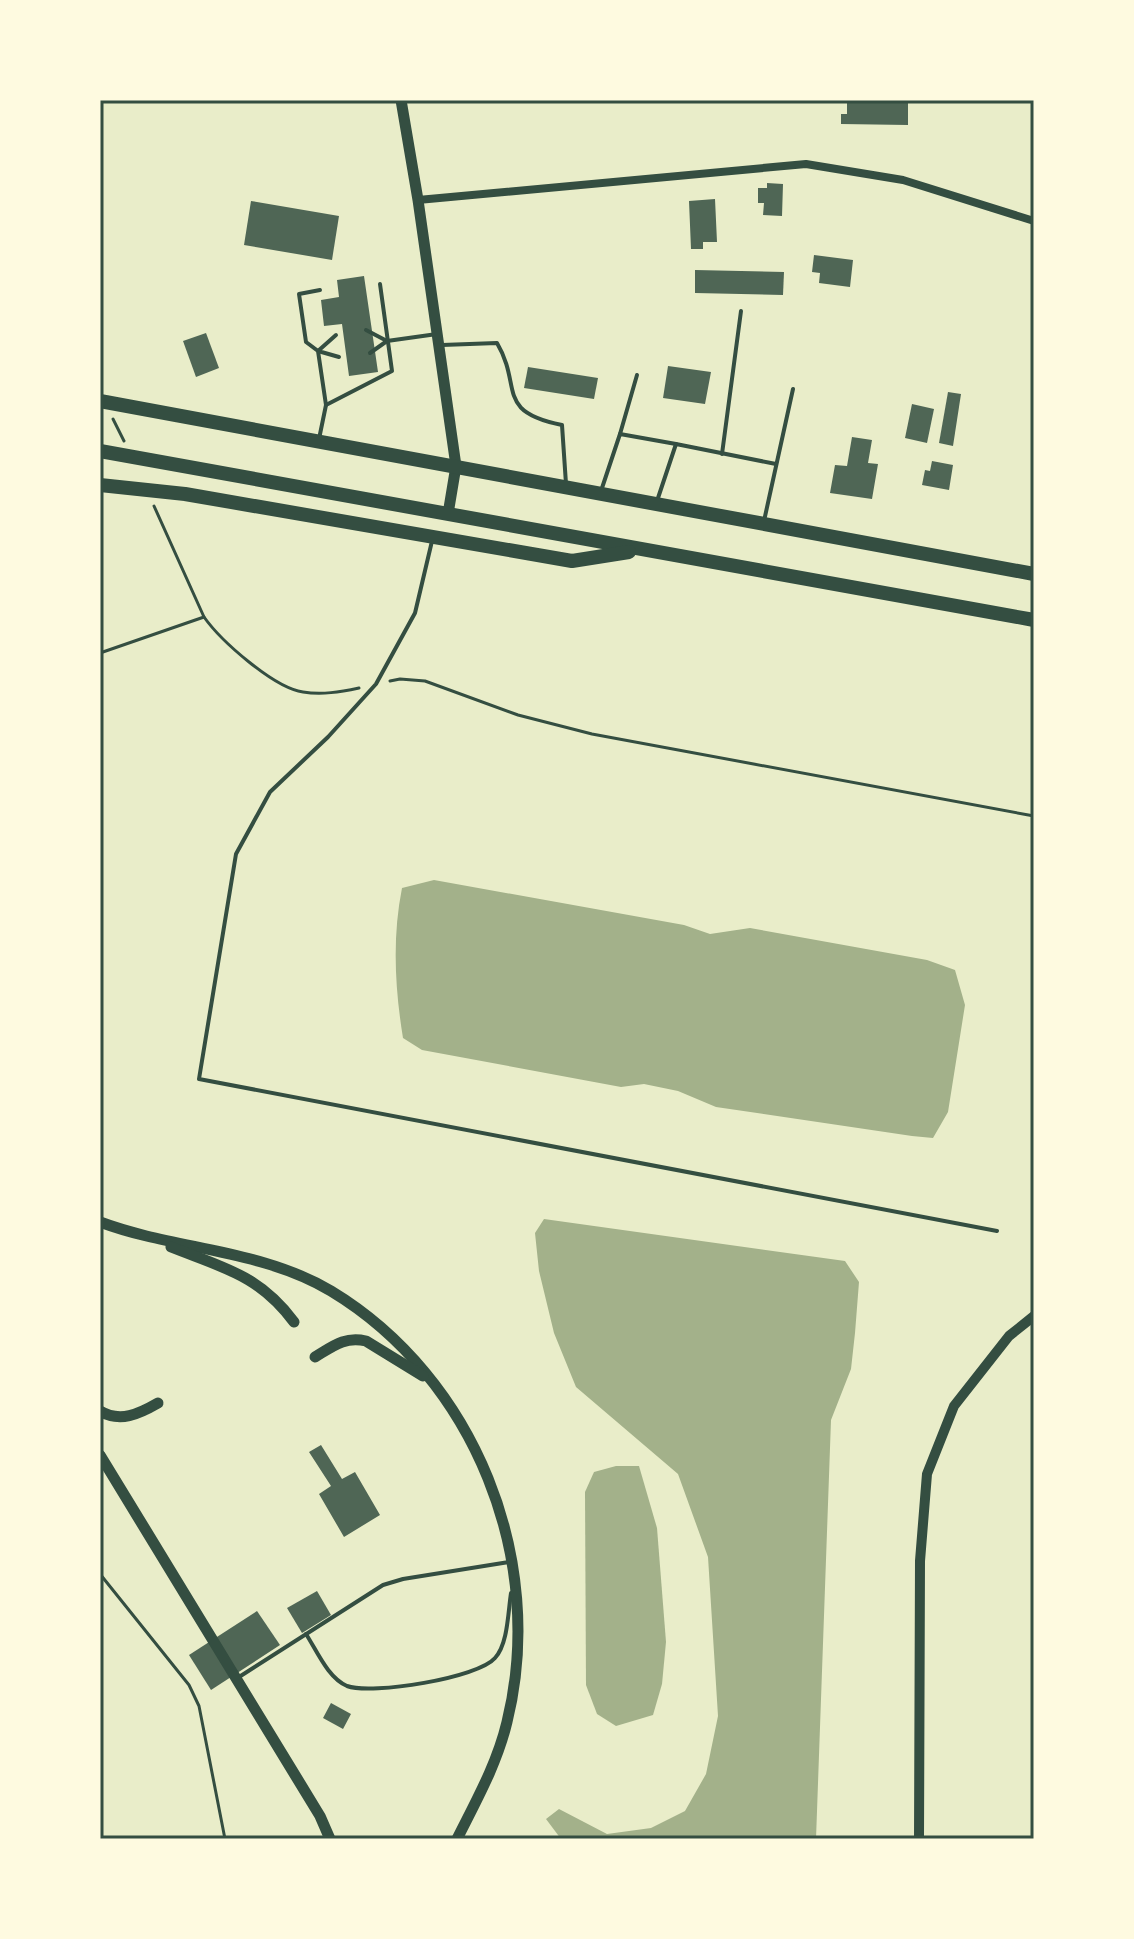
<svg xmlns="http://www.w3.org/2000/svg" width="1134" height="1939" font-family="Raleway,sans-serif">
	<rect width="100%" height="100%" fill="#e9edc9"/>
	<g fill="#a3b18a">
		<path d="M434,880L684,925L710,934L750,928L927,960L955,970L965,1005L948,1112L933,1138L912,1136L716,1107L678,1091L644,1084L621,1087L422,1050L403,1038C395,989 392,938 402,888Z"/>
		<polygon points="544,1219 845,1261 859,1282 855,1333 851,1369 831,1420 816,1839 561,1839 546,1819 559,1809 607,1834 651,1828 685,1811 706,1774 718,1716 708,1557 678,1474 576,1387 554,1333 539,1271 535,1233"/>
		<polygon points="616,1466 639,1466 657,1528 666,1642 662,1684 653,1715 616,1726 597,1714 586,1685 585,1492 594,1472"/>
	</g>
	<g fill="#4f6655">
		<polygon points="863,100 908,101 908,125 841,124 841,114 847,114 847,102"/>
		<polygon points="767,183 783,184 782,216 763,215 764,203 758,203 758,188 767,188"/>
		<polygon points="715,199 717,242 703,242 703,249 691,249 689,201"/>
		<polygon points="251,201 339,216 332,260 244,245"/>
		<polygon points="814,255 853,260 850,287 819,283 820,273 812,272"/>
		<polygon points="695,270 784,272 783,295 695,293"/>
		<polygon points="364,276 378,372 349,376 342,324 324,326 321,300 339,297 337,280"/>
		<polygon points="206,333 219,368 196,377 183,341"/>
		<polygon points="668,366 711,372 705,404 663,398"/>
		<polygon points="528,367 598,378 594,399 524,388"/>
		<polygon points="948,392 961,394 953,446 939,443"/>
		<polygon points="912,404 934,409 927,443 905,438"/>
		<polygon points="852,437 872,440 868,463 878,464 872,499 830,493 835,465 847,466"/>
		<polygon points="932,461 953,465 949,490 922,485 925,470 930,471"/>
		<polygon points="321,1445 342,1479 355,1472 380,1515 344,1537 319,1494 331,1486 309,1452"/>
		<polygon points="317,1591 331,1615 302,1633 287,1608"/>
		<polygon points="257,1611 280,1645 211,1690 189,1655"/>
		<polygon points="331,1703 351,1714 343,1729 323,1718"/>
	</g>
	<g fill="none" stroke-linecap="round" stroke-linejoin="round">
		<g stroke="#344e41" stroke-width="3">
			<polyline points="113,419 124,441"/>
			<path d="M154,506L204,617C221,641 274,688 303,692C322,695 340,692 359,688"/>
			<polyline points="100,653 204,617"/>
			<polyline points="390,681 400,679 425,681 518,715 592,734 1034,816"/>
			<polyline points="100,1574 189,1685 199,1706 225,1839"/>
		</g>
		<g stroke="#344e41" stroke-width="4">
			<polyline points="366,330 387,341 370,353"/>
			<polyline points="336,335 318,351 339,357"/>
			<polyline points="387,341 437,334"/>
			<path d="M442,345L497,343C523,387 494,411 562,425L566,484"/>
			<polyline points="326,405 392,371 380,284"/>
			<polyline points="620,434 637,375"/>
			<polyline points="319,439 326,405 318,351 306,342 299,294 320,290"/>
			<polyline points="722,454 741,311"/>
			<polyline points="601,491 620,434 676,444"/>
			<polyline points="657,501 676,444 776,464"/>
			<polyline points="764,521 793,389"/>
			<polyline points="432,541 415,613 376,684 328,737 270,792 236,854 199,1079 997,1231"/>
			<path d="M306,1634C317,1651 328,1678 347,1686C372,1695 478,1678 495,1658C508,1644 508,1612 511,1593"/>
			<polyline points="239,1677 383,1585 403,1579 509,1562"/>
		</g>
		<polyline stroke="#344e41" stroke-width="8" points="418,200 806,164 903,180 1034,221"/>
		<polyline stroke="#344e41" stroke-width="10" points="919,1839 920,1561 927,1474 954,1406 1009,1336 1034,1316"/>
		<g stroke="#344e41" stroke-width="11">
			<polyline points="401,100 418,200 456,466 448,514"/>
			<path d="M100,1222C175,1250 261,1249 331,1291C475,1378 547,1560 507,1722C497,1764 476,1801 457,1839"/>
			<path d="M171,1247C224,1268 259,1275 294,1322"/>
			<path d="M315,1357C333,1346 345,1336 366,1341L423,1376"/>
			<path d="M100,1411C120,1423 139,1414 158,1403"/>
			<polyline points="100,1455 320,1816 330,1839"/>
		</g>
		<g stroke="#344e41" stroke-width="14">
			<polyline points="100,401 1034,574"/>
			<polyline points="100,451 1034,620"/>
			<polyline points="100,485 185,494 572,561 629,552"/>
		</g>
	</g>
	<rect width="1134" height="1939" fill="none" stroke="#fefae0" stroke-width="204"/>
	<rect x="102" y="102" width="930" height="1735" fill="none" stroke="#344e41" stroke-width="3"/>
</svg>
